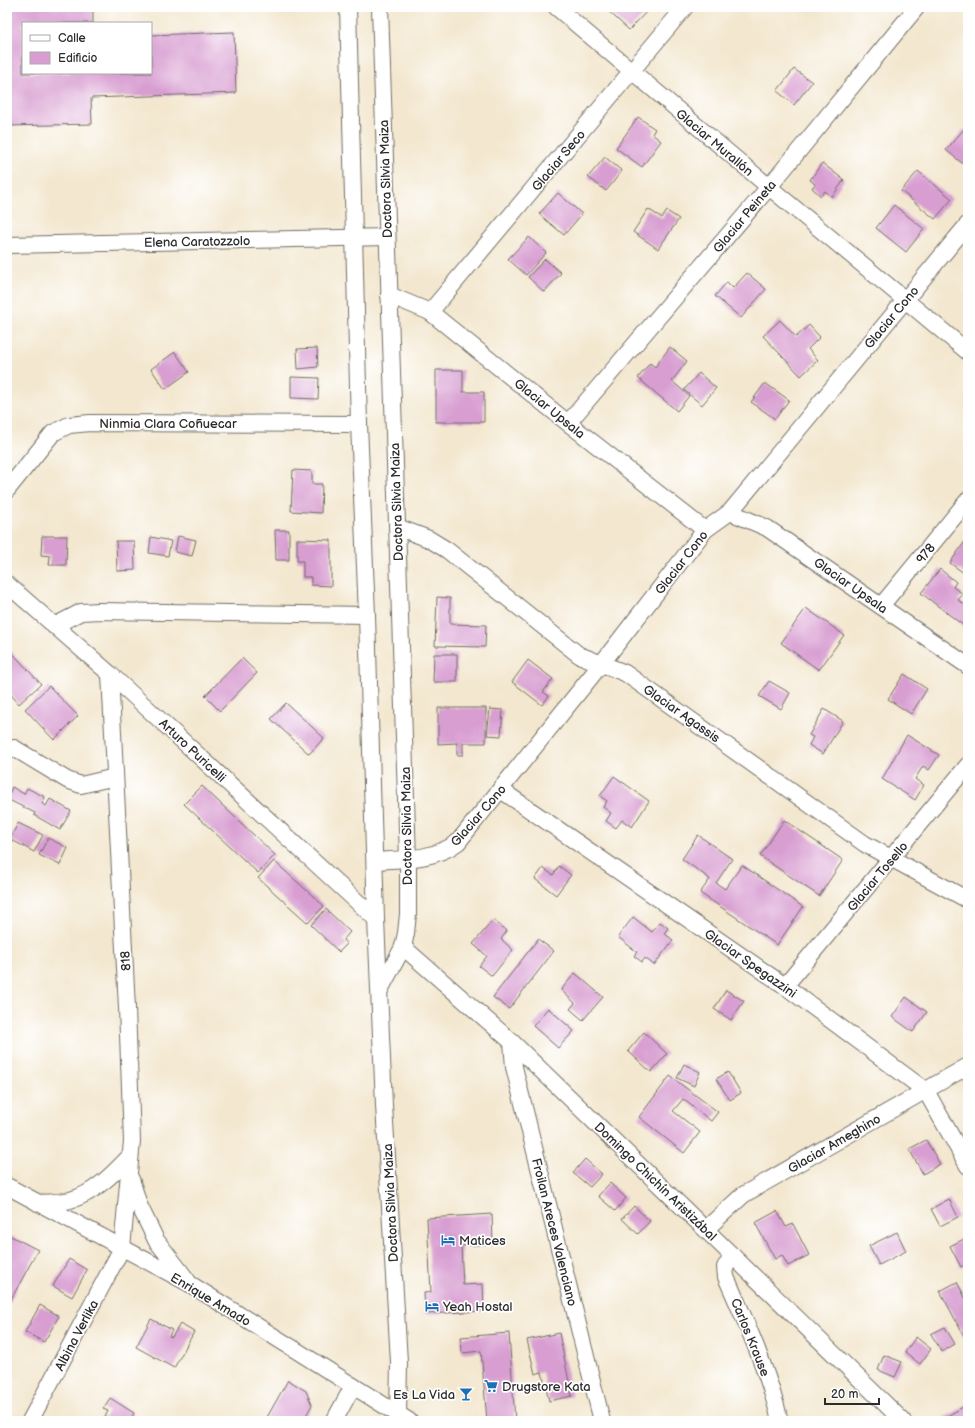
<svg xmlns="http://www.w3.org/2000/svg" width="975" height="1428" font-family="'Balsamiq Sans',sans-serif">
	<rect width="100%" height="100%" fill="#fff"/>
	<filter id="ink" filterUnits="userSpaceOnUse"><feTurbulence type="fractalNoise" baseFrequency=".025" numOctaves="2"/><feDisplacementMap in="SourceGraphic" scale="8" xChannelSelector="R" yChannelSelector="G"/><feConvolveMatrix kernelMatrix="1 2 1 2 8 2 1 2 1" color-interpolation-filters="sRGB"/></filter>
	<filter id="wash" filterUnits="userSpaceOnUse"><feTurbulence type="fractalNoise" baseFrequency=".012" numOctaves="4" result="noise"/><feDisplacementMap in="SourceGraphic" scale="16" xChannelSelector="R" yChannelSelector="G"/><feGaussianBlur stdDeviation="0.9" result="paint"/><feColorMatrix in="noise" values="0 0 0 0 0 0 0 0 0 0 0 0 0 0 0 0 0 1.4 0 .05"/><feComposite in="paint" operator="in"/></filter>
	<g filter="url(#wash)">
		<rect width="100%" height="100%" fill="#f3e7cf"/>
		<g id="blocks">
			<g fill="#d89ed1">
				<polygon points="7,7 93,7 93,23 23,23 23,73 151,73 151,35 234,32 236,93 91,98 92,124 7,126"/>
				<polygon points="604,7 651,7 629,30"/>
				<polygon points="794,69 812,82 794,105 777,91"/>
				<polygon points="638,117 655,129 652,134 661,141 642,167 616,148"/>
				<polygon points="964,129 968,132 968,168 946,150"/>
				<polygon points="605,157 622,171 606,191 588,177"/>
				<polygon points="822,163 844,180 832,197 825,191 821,196 812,188 815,184 810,180"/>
				<polygon points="918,171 952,199 935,219 901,191"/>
				<polygon points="558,193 582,214 564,235 539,214"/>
				<polygon points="894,205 924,229 906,252 876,228"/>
				<polygon points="648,209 662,218 667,211 679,219 658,249 633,232"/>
				<polygon points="529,237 546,253 526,275 508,259"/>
				<polygon points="545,259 561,273 544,292 528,277"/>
				<polygon points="747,273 766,289 741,318 715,296 727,282 733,288"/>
				<polygon points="780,320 796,337 809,325 820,337 808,349 818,360 801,376 763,336"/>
				<polygon points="670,347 687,361 672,381 689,396 677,411 638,378 650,363 655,367"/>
				<polygon points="317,348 318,367 298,369 297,349"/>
				<polygon points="175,352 189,372 165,389 151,369"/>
				<polygon points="436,370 463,370 463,392 484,392 484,422 436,422"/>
				<polygon points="699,373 716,388 702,405 684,390"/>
				<polygon points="291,377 319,378 318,399 291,398"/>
				<polygon points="765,383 789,400 775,419 751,402"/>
				<polygon points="293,470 312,471 312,484 322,484 321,513 291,511"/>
				<polygon points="275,530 289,530 289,560 276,560"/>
				<polygon points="42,536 67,536 66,565 49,565 50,556 41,555"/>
				<polygon points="178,536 196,540 192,556 175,552"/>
				<polygon points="151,537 171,541 168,556 149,553"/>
				<polygon points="968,537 968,576 950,563"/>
				<polygon points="297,539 331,540 331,586 311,585 311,577 303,577 303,561 297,561"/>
				<polygon points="116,541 134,541 135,570 117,571"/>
				<polygon points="940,569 956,582 953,587 963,594 958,600 968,607 968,622 964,626 921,593"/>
				<polygon points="437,597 450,598 450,624 486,625 485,647 435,646"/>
				<polygon points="806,608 844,635 819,670 781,643"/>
				<polygon points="7,647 41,684 19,704 7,690"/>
				<polygon points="434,654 457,654 457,682 433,682"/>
				<polygon points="242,658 257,673 220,711 205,696"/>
				<polygon points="528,660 553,679 543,692 549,696 542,705 512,682"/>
				<polygon points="904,674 927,689 911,714 888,699"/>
				<polygon points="769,681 790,693 781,709 759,696"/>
				<polygon points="49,686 78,716 54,740 25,709"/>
				<polygon points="286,703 324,738 309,754 271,719"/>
				<polygon points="438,708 486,708 486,743 463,743 463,755 457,755 457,743 438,744"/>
				<polygon points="490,709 503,710 501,736 487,735"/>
				<polygon points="824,709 843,721 823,754 809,745 813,737 809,735"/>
				<polygon points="907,735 939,755 929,770 923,766 915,779 924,785 915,800 882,779"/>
				<polygon points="614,776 649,801 632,827 622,820 616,828 606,821 611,813 603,807 607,801 600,796"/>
				<polygon points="202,786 275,855 258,873 184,804"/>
				<polygon points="12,787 24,794 27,788 45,797 42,804 46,806 50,799 71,811 60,830 34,815 35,813 7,799"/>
				<polygon points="784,820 843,860 819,896 760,856"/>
				<polygon points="18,823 43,835 34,852 10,839"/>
				<polygon points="698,835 732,859 716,883 725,889 742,865 803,907 777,945 700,893 710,879 682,859"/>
				<polygon points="48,838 68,848 60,865 39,855"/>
				<polygon points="274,861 324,906 308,923 258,878"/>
				<polygon points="559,866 571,875 556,895 535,879 543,868 553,875"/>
				<polygon points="326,909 350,932 343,940 347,944 339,952 311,925"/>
				<polygon points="633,917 652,932 660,922 668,928 664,933 673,940 654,965 645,958 642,962 634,956 637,952 618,937"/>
				<polygon points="493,920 507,931 501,939 513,950 492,976 479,966 487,956 473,944"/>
				<polygon points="538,939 554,951 509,1009 493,997"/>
				<polygon points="575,973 603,997 583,1020 570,1009 575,1003 561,990"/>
				<polygon points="726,990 744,1001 731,1020 714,1009"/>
				<polygon points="906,997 927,1012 913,1032 892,1017"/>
				<polygon points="548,1008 574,1031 558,1048 533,1026"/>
				<polygon points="644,1032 667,1054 651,1072 628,1051"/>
				<polygon points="684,1064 700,1072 694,1086 677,1078"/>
				<polygon points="728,1072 741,1093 730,1100 716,1079"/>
				<polygon points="670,1076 718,1112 711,1121 683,1099 673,1111 700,1132 684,1153 639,1117"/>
				<polygon points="926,1140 940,1164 923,1174 909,1149"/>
				<polygon points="585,1159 602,1174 590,1187 573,1173"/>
				<polygon points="610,1183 626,1198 615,1211 598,1196"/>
				<polygon points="949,1199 958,1217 940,1226 931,1209"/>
				<polygon points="634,1206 650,1221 638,1234 622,1219"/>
				<polygon points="777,1211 786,1227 793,1224 809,1255 788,1266 782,1255 775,1259 755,1223"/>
				<polygon points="492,1214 493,1244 461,1246 463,1285 483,1284 484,1311 425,1314 424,1293 431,1292 427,1218"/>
				<polygon points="897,1232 906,1251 879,1265 869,1246"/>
				<polygon points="7,1234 38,1250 9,1303 7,1302"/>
				<polygon points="968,1237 968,1263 961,1267 950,1246"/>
				<polygon points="69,1259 87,1270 72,1297 53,1286"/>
				<polygon points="957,1282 968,1303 968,1336 965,1338 940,1291"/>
				<polygon points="40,1305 59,1316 44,1342 25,1332"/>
				<polygon points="151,1319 172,1330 169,1336 172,1337 180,1324 194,1332 174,1368 136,1347"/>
				<polygon points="945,1327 955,1344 942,1352 931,1334"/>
				<polygon points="509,1333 515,1421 487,1421 481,1351 462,1353 461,1337"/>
				<polygon points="559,1333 572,1396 549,1401 542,1372 535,1374 527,1340"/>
				<polygon points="916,1337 931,1349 920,1364 905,1352"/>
				<polygon points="884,1355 902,1362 895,1377 878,1370"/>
				<polygon points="288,1380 306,1391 312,1405 303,1421 269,1421 266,1419"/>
				<polygon points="110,1398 134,1413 130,1421 103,1421 108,1411 103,1409"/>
				<polygon points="968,1404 968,1421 946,1421 944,1418"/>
			</g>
		</g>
	</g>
	<g filter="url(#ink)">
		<use href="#blocks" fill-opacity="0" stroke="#716d64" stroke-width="1"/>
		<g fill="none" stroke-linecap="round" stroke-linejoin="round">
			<g stroke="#716d64" stroke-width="18">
				<g id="street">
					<polyline points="348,7 359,424 367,615 376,919 384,1105 399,1362 398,1415"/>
					<polyline points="380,7 408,859 408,914 406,933 403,947 380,990"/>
					<polyline points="556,7 769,187 968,352"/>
					<polyline points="7,245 387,237"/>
					<polyline points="389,295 430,312 568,423 705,530"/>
					<polyline points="430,312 685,7"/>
					<polyline points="568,423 769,187 917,7"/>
					<polyline points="7,490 53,433 69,425 90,423 359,424"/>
					<polyline points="730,512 767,528 968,666"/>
					<polyline points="397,527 429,539 447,550 579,655 625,673 865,844 968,900"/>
					<polyline points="7,584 110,674 376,919"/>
					<polyline points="881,606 968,500"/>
					<polyline points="54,626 81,612 99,611 367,615"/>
					<polyline points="14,748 67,780 81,785 115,777"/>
					<polyline points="501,790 785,986 926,1091 968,1166"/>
					<path d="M375,861C404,859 434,860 458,842L602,663L705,530L730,512L968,224"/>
					<polyline points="403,947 512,1042 903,1421"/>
					<polyline points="785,986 968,765"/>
					<polyline points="512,1042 514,1067 602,1421"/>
					<polyline points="131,1179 139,1205 156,1240 187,1280"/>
					<polyline points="7,1186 190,1284 409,1421"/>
					<path d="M38,1203C48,1202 60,1203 70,1200C94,1194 114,1173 130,1156"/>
					<polyline points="706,1229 743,1195 968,1066"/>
					<path d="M733,1256L725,1267L726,1277C747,1324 768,1371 780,1421"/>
					<polyline points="30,1421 122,1248 132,1141 127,1008 110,674"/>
					<polyline points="334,1421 353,1386"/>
				</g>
			</g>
			<use href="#street" stroke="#fff" stroke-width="16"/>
		</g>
	</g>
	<defs>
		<g id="hotel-bare" transform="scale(1.08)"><path d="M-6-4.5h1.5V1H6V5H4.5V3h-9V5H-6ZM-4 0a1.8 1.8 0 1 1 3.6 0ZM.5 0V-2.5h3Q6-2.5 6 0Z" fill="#1f6fb2" stroke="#fff" stroke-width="2.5" paint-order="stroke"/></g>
		<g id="supermarket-bare" transform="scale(1.08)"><path d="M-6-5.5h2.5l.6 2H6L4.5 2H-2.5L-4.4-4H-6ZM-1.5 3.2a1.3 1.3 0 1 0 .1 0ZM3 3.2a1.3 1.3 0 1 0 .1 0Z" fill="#1f6fb2" stroke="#fff" stroke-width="2.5" paint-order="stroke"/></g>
		<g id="bar-bare" transform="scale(1.08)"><path d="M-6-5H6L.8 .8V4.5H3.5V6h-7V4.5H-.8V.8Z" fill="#1f6fb2" stroke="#fff" stroke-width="2.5" paint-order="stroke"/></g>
	</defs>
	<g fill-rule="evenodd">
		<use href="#hotel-bare" x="448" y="1240"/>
		<use href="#hotel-bare" x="432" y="1306"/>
		<use href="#supermarket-bare" x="491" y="1386"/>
		<use href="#bar-bare" x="466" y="1394"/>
	</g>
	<g text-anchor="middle" stroke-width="3.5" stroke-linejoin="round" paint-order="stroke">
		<g font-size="13" fill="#2b2b2b" stroke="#fff">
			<text transform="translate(715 142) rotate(40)" y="5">Glaciar Murallón</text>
			<text transform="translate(558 160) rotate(-50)" y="5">Glaciar Seco</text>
			<text transform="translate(385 179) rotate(-92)" y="5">Doctora Silvia Maiza</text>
			<text transform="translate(744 216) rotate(-50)" y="5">Glaciar Peineta</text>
			<text transform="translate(197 241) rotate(-1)" y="5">Elena Caratozzolo</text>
			<text transform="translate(891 317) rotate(-50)" y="5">Glaciar Cono</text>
			<text transform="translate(550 408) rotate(39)" y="5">Glaciar Upsala</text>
			<text x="168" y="428">Ninmia Clara Coñuecar</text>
			<text transform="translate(396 502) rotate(-92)" y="5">Doctora Silvia Maiza</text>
			<text transform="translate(925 553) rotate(-51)" y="5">978</text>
			<text transform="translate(681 562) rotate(-52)" y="5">Glaciar Cono</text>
			<text transform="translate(851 585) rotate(35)" y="5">Glaciar Upsala</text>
			<text transform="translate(682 713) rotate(35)" y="5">Glaciar Agassis</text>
			<text transform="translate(193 750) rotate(43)" y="5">Arturo Puricelli</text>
			<text transform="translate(478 815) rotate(-49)" y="5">Glaciar Cono</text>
			<text transform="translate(406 826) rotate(-91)" y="5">Doctora Silvia Maiza</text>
			<text transform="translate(877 876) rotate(-50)" y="5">Glaciar Tosello</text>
			<text transform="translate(125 961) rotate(-93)" y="5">818</text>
			<text transform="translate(751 963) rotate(35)" y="5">Glaciar Spegazzini</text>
			<text transform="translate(834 1143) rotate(-30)" y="5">Glaciar Ameghino</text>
			<text transform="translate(656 1181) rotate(44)" y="5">Domingo Chichín Aristizábal</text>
			<text transform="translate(390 1203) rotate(-93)" y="5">Doctora Silvia Maiza</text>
			<text transform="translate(555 1232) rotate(76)" y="5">Froilan Areces Valenciano</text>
			<text transform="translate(211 1299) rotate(31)" y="5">Enrique Amado</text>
			<text transform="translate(76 1335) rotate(-62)" y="5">Albina Verlika</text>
			<text transform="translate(751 1337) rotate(68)" y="5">Carlos Krause</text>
		</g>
		<g font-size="13" fill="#2b2b2b" stroke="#fff" text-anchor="start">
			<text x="459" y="1245">Matices</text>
			<text x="443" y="1311">Yeah Hostal</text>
			<text x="502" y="1391">Drugstore Kata</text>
			<text x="455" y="1399" text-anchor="end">Es La Vida</text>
		</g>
	</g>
	<rect width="975" height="1428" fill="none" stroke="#fff" stroke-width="24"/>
	<rect x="22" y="22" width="130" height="52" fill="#ffffff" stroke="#aaaaaa"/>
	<rect x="30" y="35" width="20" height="6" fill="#ffffff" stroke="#aaaaaa"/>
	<text x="58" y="42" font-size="12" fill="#2b2b2b">Calle</text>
	<rect x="30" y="52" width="20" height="12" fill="#d89ed1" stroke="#aaaaaa"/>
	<text x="58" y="62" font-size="12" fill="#2b2b2b">Edificio</text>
	<path d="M825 1398v6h54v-6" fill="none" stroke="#2b2b2b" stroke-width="2"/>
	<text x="831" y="1398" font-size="12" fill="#2b2b2b" stroke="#ffffff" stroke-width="3" paint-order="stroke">20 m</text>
</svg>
